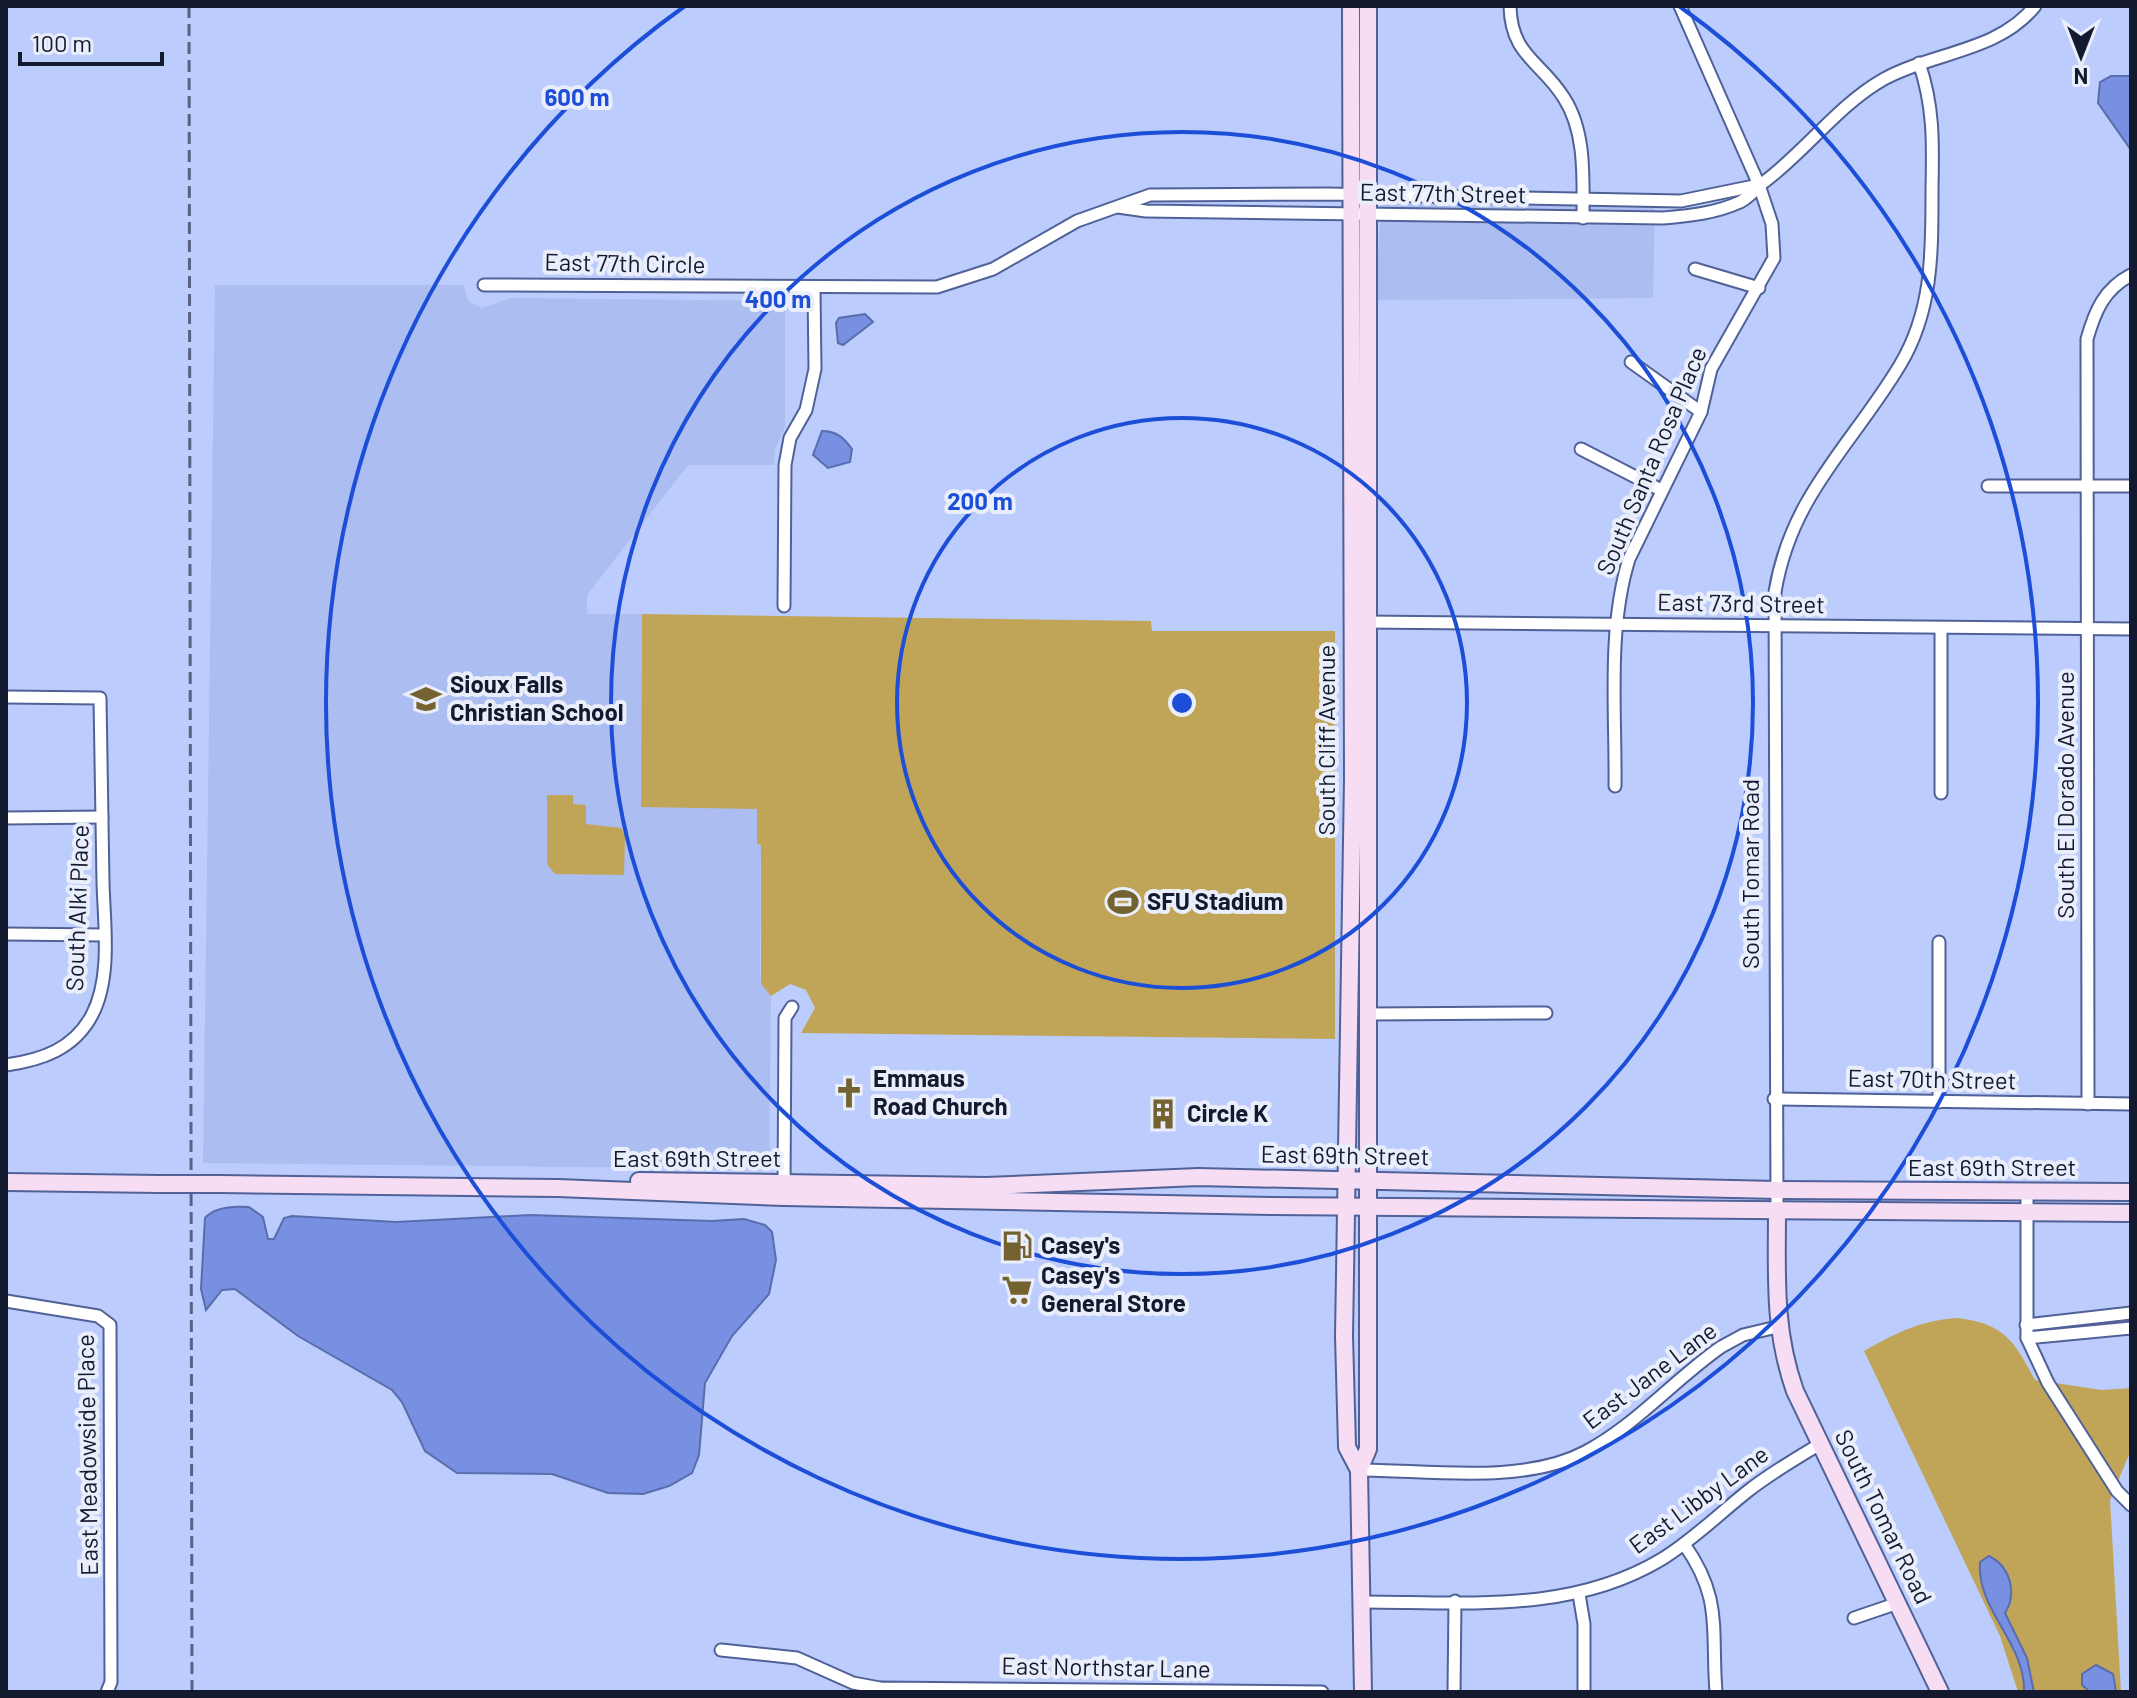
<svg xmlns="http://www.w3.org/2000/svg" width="2137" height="1698" font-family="Barlow,sans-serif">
	<rect width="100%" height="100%" fill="#bbccfd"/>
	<g fill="#abbdf1">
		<polygon points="1655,200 1653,298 1376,300 1381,201"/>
		<polygon points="215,285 463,285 469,302 482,308 511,298 785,301 785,427 775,449 774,465 688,465 587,595 587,614 642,614 641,807 757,808 757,843 761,844 760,970 761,984 771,996 769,1169 203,1163"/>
	</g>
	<g fill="#c0a559">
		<polygon points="642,614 1151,621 1152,631 1335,631 1335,1039 801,1033 815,1008 806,990 790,984 771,996 761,984 761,845 757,844 757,809 641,807"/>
		<polygon points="547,795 573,795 573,804 586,805 586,824 621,828 625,834 624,875 555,874 547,864"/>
		<path d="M1958,1318C2005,1324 2014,1341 2035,1380L2102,1390L2131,1388V1450L2110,1500L2121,1692H2018L2000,1636L1864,1351C1896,1333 1921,1320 1958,1318Z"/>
	</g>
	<g fill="#7790e1" stroke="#596dac" stroke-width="2">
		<polygon points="2111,76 2131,76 2131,150 2098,103 2100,82"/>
		<polygon points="865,314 873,322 843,345 838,343 836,323 839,318"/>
		<path d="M822,431C837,431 844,438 852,449L850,462L828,468L813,455Z"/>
		<path d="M249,1207L263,1217L268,1239H274L284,1218L292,1216L396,1222L530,1215L712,1221L744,1219L765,1225L772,1232L776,1260L769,1294L732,1336L705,1383L699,1455L692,1473L669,1486L643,1494L608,1493L552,1474L457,1473L425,1451L402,1402L392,1390L298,1336L235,1289L222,1290L206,1310L201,1289L205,1218C215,1206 235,1206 249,1207Z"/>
		<path d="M1989,1556C2011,1567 2017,1594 2005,1613L2027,1658L2034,1692H2024C2026,1644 1976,1609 1980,1562Z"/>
		<polygon points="2096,1665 2113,1674 2116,1692 2090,1692 2082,1685 2082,1674"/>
	</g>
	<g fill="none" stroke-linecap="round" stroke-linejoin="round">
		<g stroke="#506197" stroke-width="15">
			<g id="street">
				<path d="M1510,6C1511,56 1541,61 1564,98C1586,132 1583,178 1583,218"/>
				<path d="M1118,207L1146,211L1663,218C1689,216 1716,213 1740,202C1750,197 1755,189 1764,182C1806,151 1838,105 1884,79C1933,52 1998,52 2035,6"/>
				<polyline points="1695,269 1759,288"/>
				<polyline points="484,285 937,287 993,269 1077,221 1150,195 1328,194 1681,201 1759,185"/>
				<polyline points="1631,362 1701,412"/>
				<polyline points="1581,449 1661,490"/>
				<polyline points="1988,486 2131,486"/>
				<polyline points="784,606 785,465 790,438 806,410 815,369 814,289"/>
				<polyline points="1364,622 2131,629"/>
				<path d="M6,697L100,698C101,759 102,821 103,882C104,923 112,977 92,1015C74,1049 42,1060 6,1065"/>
				<path d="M1615,786C1616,713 1607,630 1629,559L1701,412L1711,369L1774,258L1772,224L1759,185L1680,6"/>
				<polyline points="1941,793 1941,628"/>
				<polyline points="6,818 102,817"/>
				<polyline points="6,934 104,935"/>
				<polyline points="1939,942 1939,1102"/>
				<polyline points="1368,1014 1546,1013"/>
				<polyline points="1774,1099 2131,1104"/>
				<path d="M2088,1104L2087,339C2095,311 2104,289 2131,275"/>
				<polyline points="784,1189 785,1018 792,1007"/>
				<polyline points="2027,1192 2027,1338 2048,1383 2117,1491 2131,1505"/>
				<path d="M1777,1210L1775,592C1791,495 1852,445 1900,365C1933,310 1932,252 1932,189C1933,144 1934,106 1919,63"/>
				<polyline points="6,1301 98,1316 110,1325 111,1682 107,1692"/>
				<polyline points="2026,1325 2131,1313"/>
				<polyline points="2027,1338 2131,1328"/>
				<path d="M1359,1470C1428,1470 1522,1485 1585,1452C1635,1426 1675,1379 1721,1347L1743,1335L1777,1327"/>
				<path d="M1684,1544C1723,1599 1711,1629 1716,1692"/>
				<polyline points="1579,1594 1584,1624 1584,1692"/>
				<path d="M1363,1602C1465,1602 1571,1614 1662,1559C1693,1540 1720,1513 1748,1491C1771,1473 1795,1459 1820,1444"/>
				<polyline points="1854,1618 1898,1603"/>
				<polyline points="721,1650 797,1658 853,1683 880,1688 1322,1692"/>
				<polyline points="1454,1692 1455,1601"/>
			</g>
		</g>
		<g stroke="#506197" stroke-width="20">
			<g id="secondary">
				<polyline points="1351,6 1353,779 1344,1336 1347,1447 1359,1470 1363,1692"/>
				<polyline points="639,1181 986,1186 1198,1177 1777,1190 2131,1192"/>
				<polyline points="6,1182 159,1184"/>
				<polyline points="220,1184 558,1188 784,1197 1271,1206 2131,1213"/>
				<path d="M1777,1210C1777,1274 1773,1329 1795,1391L1940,1692"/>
				<polyline points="1359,1470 1368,1449 1368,6"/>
			</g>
		</g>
		<use href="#street" stroke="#fff" stroke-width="11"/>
		<use href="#secondary" stroke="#f7ddf4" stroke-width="16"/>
		<polyline stroke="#586384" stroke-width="3" stroke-dasharray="12 6" stroke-linecap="butt" points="189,6 192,1692"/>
		<g stroke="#506197" stroke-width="20" stroke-linecap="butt">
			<polyline id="secondary-bridge" points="159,1184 220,1184"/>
		</g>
		<use href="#secondary-bridge" stroke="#f7ddf4" stroke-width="16"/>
	</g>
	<g fill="none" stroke="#1d4ed8" stroke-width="4">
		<circle cx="1182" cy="703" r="285"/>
		<circle cx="1182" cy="703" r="571"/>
		<path d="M1679 6A856 856 0 1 1 685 6"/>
	</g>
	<defs>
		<g id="school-bare" transform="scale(2.4)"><path d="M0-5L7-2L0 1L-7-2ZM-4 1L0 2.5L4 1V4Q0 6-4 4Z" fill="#746230" stroke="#e9eefa" stroke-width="2.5" paint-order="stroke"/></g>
		<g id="stadium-bare" transform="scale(2.4)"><path d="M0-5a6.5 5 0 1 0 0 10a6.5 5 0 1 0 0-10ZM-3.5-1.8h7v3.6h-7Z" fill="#746230" stroke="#e9eefa" stroke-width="2.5" paint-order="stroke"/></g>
		<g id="church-bare" transform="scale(2.4)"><path d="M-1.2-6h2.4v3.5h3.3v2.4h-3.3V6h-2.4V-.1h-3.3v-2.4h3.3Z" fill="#746230" stroke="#e9eefa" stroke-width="2.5" paint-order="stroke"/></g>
		<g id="building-bare" transform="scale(2.4)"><path d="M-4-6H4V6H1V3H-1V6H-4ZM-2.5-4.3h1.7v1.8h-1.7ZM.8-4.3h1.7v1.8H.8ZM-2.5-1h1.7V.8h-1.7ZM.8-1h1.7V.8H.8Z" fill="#746230" stroke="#e9eefa" stroke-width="2.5" paint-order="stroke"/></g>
		<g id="fuel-bare" transform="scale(2.4)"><path d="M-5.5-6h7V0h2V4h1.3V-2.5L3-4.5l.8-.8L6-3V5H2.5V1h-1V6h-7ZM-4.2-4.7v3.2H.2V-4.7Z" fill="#746230" stroke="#e9eefa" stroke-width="2.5" paint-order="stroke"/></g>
		<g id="supermarket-bare" transform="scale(2.4)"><path d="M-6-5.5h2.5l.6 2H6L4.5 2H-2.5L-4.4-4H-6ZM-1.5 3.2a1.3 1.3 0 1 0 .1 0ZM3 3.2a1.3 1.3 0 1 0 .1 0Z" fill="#746230" stroke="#e9eefa" stroke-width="2.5" paint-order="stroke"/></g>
	</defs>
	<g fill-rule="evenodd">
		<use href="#school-bare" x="426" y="699"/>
		<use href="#stadium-bare" x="1123" y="902"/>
		<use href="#church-bare" x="849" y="1093"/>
		<use href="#building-bare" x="1163" y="1114"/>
		<use href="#fuel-bare" x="1017" y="1246"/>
		<use href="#supermarket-bare" x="1017" y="1290"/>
	</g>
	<g text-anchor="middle" stroke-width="8" stroke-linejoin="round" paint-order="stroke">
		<g font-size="24" fill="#131a30" stroke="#e9eefa">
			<text transform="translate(1443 194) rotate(1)" y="8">East 77th Street</text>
			<text transform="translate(625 264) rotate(1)" y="8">East 77th Circle</text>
			<text transform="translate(1652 461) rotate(-67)" y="8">South Santa Rosa Place</text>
			<text transform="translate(1741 604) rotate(1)" y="8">East 73rd Street</text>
			<text transform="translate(1327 740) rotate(-90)" y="8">South Cliff Avenue</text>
			<text transform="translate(2066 795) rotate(-90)" y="8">South El Dorado Avenue</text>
			<text transform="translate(1751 874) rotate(-90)" y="8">South Tomar Road</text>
			<text transform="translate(78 908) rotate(-88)" y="8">South Alki Place</text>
			<text transform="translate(1932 1080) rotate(1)" y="8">East 70th Street</text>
			<text transform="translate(1345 1156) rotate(1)" y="8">East 69th Street</text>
			<text x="697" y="1167">East 69th Street</text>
			<text x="1992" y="1176">East 69th Street</text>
			<text transform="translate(1650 1376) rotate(-37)" y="8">East Jane Lane</text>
			<text transform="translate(88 1455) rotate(-91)" y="8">East Meadowside Place</text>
			<text transform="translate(1699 1500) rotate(-36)" y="8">East Libby Lane</text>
			<text transform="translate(1883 1517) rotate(64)" y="8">South Tomar Road</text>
			<text transform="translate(1106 1668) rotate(1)" y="8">East Northstar Lane</text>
		</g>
		<g font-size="24" font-weight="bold" fill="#131a30" stroke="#e9eefa" text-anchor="start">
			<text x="450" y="693">Sioux Falls<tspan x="450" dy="28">Christian School</tspan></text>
			<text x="1147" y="910">SFU Stadium</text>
			<text x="873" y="1087">Emmaus<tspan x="873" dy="28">Road Church</tspan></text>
			<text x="1187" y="1122">Circle K</text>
			<text x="1041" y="1254">Casey's</text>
			<text x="1041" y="1284">Casey's<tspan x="1041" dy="28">General Store</tspan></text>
		</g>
	</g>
	<circle cx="1182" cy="703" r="12" fill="#1d4ed8" stroke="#e9eefa" stroke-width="4"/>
	<g font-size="24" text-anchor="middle" font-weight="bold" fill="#1d4ed8" stroke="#e9eefa" stroke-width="8" stroke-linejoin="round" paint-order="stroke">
		<text x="577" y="106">600 m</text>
		<text x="778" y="308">400 m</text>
		<text x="980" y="510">200 m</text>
	</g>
	<rect width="2137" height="1698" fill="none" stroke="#131a30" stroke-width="16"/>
	<g transform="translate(2081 56) rotate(180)" stroke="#e9eefa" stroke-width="6" paint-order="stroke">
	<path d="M0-6L14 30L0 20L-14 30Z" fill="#131a30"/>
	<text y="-12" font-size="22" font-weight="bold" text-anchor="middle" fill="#131a30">N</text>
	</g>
	<path d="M20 52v12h142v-12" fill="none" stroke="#131a30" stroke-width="4"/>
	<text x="32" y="52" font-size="24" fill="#131a30" stroke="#e9eefa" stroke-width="6" paint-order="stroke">100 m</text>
</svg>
